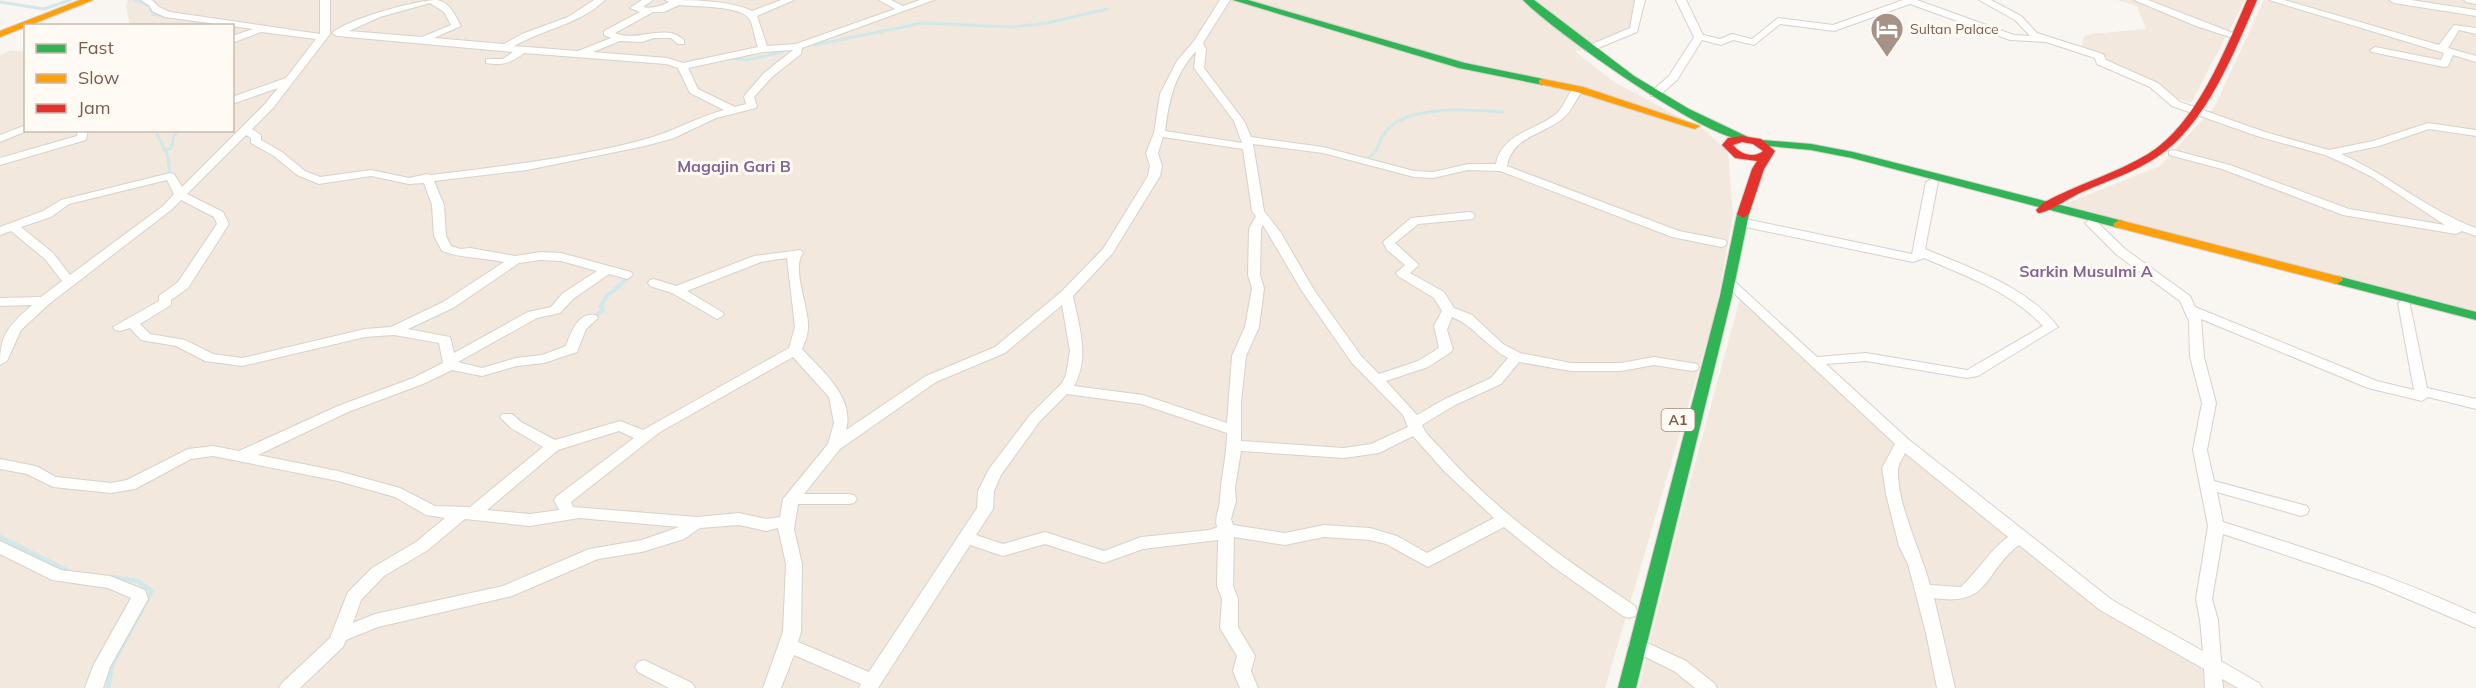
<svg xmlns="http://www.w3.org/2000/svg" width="2476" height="688" font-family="Mulish,sans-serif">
	<rect width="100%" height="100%" fill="#f9f5f0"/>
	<g fill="#f2e8de">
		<polygon points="128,0 1639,0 1631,30 1576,52 1614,82 1704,130 1728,152 1733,215 1715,314 1605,688 0,688 0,55 11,50 25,52 26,130 232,130 232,26 130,25 126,6"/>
		<polygon points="2117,0 2245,0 2191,103 2171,97 2081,48 2084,36 2092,34 2146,29 2137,6"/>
		<polygon points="2264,0 2476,0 2476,311 2110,222 2065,204 2160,166 2215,106"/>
		<polygon points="1740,299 1826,379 1978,512 2128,622 2249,688 1639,688 1681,515"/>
	</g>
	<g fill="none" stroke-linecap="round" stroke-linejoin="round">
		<g stroke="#d0e8ea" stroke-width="3">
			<polyline points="135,0 150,6 153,14 168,17"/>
			<polyline points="0,2 44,9 70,0"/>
			<polyline points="193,21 222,26"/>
			<polyline points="815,45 922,23 1014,27 1047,23 1107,9"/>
			<polyline points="731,58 747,60 783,52"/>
			<polyline points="155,130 168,156 170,176"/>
			<polyline points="166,150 171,148 174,136 179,130"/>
			<path d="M1365,160C1383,149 1376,142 1386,131C1408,104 1472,110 1503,112"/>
		</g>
		<polyline stroke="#d0e8ea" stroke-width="4" points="592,318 603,310 601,306 607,296 628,278 627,275"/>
		<g stroke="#d0e8ea" stroke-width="4.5">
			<polyline points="0,537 70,572"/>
			<polyline points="108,688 112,665 152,591 138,581 110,577"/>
		</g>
		<g stroke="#d7d1cb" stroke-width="2">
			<g id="street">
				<path d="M141,0H152L159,7L170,12L320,34V0H330V34L273,108L252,129L261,135V140L282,152L305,171L320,177L371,170L409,178L427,174L431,175C503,166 576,158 646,139C673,132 697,117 724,110L690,93L678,68L666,64L524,53C511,63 503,66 486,63V59H503L513,52L337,36L332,33C348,19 416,0 437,0C450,2 455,15 461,26L434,38L504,44L522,34L568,17L594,0H605C580,24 544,29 514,46L578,51L611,38L604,35V31L640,12L630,8L642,0H653L643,7C651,9 661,6 669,2L665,0C692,0 729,0 752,11L781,0H794L757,16L767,46L796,44L895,9L879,0H891L903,6L920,0H934L802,48L801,54L772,77L754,97L757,106L756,108L716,118L674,138L645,146L527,170L434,181L444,205L446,236L451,246L460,249L470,248L515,256L541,252L561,253L631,272L633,275L627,279L609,274L573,299L560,313L537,318L458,362L482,368L516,358L542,355L566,346C571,333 577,312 596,315L598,318L586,329L577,352L544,363L517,366L482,376L452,370L423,384L348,412L258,455L338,471L400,488L435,506L470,507L543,447L511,428L500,417L502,414H512L521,422L555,440L620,421L643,430L789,348L795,327L787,258L761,262L687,291L722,312L724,315L717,319L672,293L650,286L648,283L650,280L654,279L676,286L754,256L801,250L803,253C791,268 809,307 808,327C808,335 805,342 802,349C822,371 855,397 846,430L926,376L995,347L1061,292L1103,249L1148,176L1150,166L1146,153L1154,133L1160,94L1177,61L1194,41L1220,0H1230L1203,43L1206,49L1204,68L1244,121L1251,137L1323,147L1414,171L1433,172L1468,164H1496C1502,133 1535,131 1556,114C1563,108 1566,98 1572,90L1575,87H1583L1584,89C1576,98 1572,112 1562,119C1542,135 1512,137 1507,166L1679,231L1725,240L1727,243L1725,246L1721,247L1672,237L1500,171L1468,170L1433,178L1414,177L1323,153L1253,144L1264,211L1281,233L1314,290L1362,357L1379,374L1418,361L1439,348L1434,326L1442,311L1434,298L1398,276L1396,273L1405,265L1387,250L1383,242L1411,218L1469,212L1473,213L1475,216L1473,219L1418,224L1395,243L1419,265L1410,273L1444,292L1454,308L1472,315L1503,344L1520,353L1571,363H1621L1654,357L1697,364L1699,367L1697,370L1692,371L1654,365L1621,371H1571L1519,362L1501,384L1455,405L1422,425C1425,434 1436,443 1442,450C1496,512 1567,561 1635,606L1637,611L1635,616L1629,618L1623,616L1552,566L1504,527L1428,567L1386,544L1370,540L1324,537L1285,545L1234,537L1233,586L1238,599V627L1255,656L1251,671L1258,688H1240L1233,671L1237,656L1220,628L1222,599L1217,586L1218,540L1143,549L1104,563L1045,544L1003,556L970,545L878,688H859L861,684L794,655L781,688H763L783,632L786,564L778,528L766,531L739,525L700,528L684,539L642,552L598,559L512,596L378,627L346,640L343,647L300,688H279L282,683L330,638L348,592L372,568L416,542L445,518L426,515L395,497L338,481L213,456L191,459L135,489L111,493L53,487L27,474L0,469V459L36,466L56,477L111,483L127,480L188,449L213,446L239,451L338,406L413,378L443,363L439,343L394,335L365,337L242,366L205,361L176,346L141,340L130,328L120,331L115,330L113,327L159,301V296L178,282L217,224L214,217L181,200L171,210L49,304L21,330L7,361L0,365C0,333 9,326 32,305L0,306V298L41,297L62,281L45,259L11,231L0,235V227L43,211L61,200L170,173L174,174L182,187L265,104L278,88L232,104V97L286,78L316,39L261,32L232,43V36L253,29L165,17L152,11L150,6ZM430,3L444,12L451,25L422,37L349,31L380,17ZM679,5C694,7 743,5 750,20C753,25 755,40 758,47L683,63L667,58L593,52L620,41L642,42L654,38H671L678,44H684V40C664,22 638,43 615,33L653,12H664ZM793,50L764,73L745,95L744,97L746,104L735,107L698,89L688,68L763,52ZM1196,51L1194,68L1234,121L1242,143L1165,131C1169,99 1174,76 1196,51ZM246,135L251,138V143L274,156L297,175L319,184L371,176L409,184L424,183L432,205L434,236L442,251C461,258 483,258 504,262L443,302L391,327L365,329L242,358L213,354L185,340L150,334L140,324L171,305V300L188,288L229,224L223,212L187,194ZM1163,137L1243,149L1252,211L1256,216L1249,229L1248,275L1252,288L1245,327L1232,356L1227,423L1143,395L1074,386C1090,357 1079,326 1073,296L1112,254L1160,176L1162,166L1158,153ZM167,180L174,194L163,206L70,275L53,253L21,227L51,217L69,204ZM1263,225L1302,291L1352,363L1403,415L1408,427L1371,444L1344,448L1241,441V402L1246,356L1259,327L1264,288L1260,275L1261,229ZM541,260L561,261L597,271L563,293L551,307L528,312L454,353L450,337L408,329L453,308L519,263ZM1062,305L1070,351L1066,375L1062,383L1030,415L989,469L978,491L977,508L869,672L798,642L801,632L802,564L794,529L798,504H849L854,503L857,499L854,495L849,494H804L840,449L936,382L1005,353ZM1452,317C1473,325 1487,347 1508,358L1491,378L1445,399L1417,415L1386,381L1428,367L1451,352L1453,349L1447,330ZM793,357L829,397L834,423L828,444L783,499L780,517L766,519L739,513L697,517L573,507L571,502L660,432ZM1067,394L1141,404L1227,433C1227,455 1221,477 1220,499C1220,510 1214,516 1217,527L1210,530L1141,537L1104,551L1045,532L1003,544L976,535L993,509L994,491L1001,475L1040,421ZM619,431L634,438L557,496L554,500L559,510L530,514L487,510L558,450ZM1413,436L1444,471L1494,518L1427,553L1397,536L1370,528L1324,525L1285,533L1233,525L1231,519L1236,501L1235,488L1241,451L1344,458L1379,453ZM579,518L679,527L642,540L589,549L503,586L375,614L353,623L361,600L384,576L428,550L465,519L530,526Z"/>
				<polygon points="1635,0 1645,0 1637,32 1591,51 1585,51 1585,47 1630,28"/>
				<path d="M1676,0H1686L1703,35L1720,39L1732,34L1752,39L1778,18L1833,25L1903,0H1917L2014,35L2030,36L2015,20L1979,0H1991L2021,16L2037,33L2103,54L2106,60L2158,83L2180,102L2265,132L2329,150L2373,141L2428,123L2476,130V136L2429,129L2379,146L2341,154C2389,175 2427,210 2476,228V236L2462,231L2456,234L2343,215L2222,169L2169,155V151L2173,150L2230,165L2349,209L2445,225L2372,177L2348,165L2325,155L2257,136L2172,106L2150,87L2097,64L2095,58L2046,42L2010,40L1910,4L1834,31L1780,24L1754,45L1733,40L1721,45L1702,40L1677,80L1659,96H1651V92L1669,76L1694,37Z"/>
				<polygon points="2134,0 2148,0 2241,36 2236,39 2196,26"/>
				<polygon points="2269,0 2284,0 2439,45 2454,25 2476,28 2476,34 2459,30 2448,48 2476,56 2476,62 2453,55 2448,66 2444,67 2372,52 2370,50 2375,47 2441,60 2444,53"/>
				<polygon points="2389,0 2411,0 2476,10 2476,16 2394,3"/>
				<polygon points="2464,0 2476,0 2476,4 2466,2"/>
				<polygon points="26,125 26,130 29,130 0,142 0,135"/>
				<polygon points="78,130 88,130 86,140 0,165 0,158 77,136"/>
				<path d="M1932,179L1938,182L1925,249C1970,268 2027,286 2058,327L1978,376L1967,378L1866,361L1826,364L1908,439L2112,600L2203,651L2200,620L2196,599L2208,526L2193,450L2202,403L2190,357L2189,321L2180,301L2117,255L2085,223L2091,219L2095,220L2125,249L2190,296L2195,307L2377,381L2414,390L2398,303L2404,299L2409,300L2427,388L2476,399V409L2428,397L2422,401L2368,388L2201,319L2204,357L2216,403L2207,450L2214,481L2307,506L2309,510L2307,514L2301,516L2217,492L2223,522C2309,549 2394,576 2476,614V628L2375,585L2223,534L2212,599L2218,620L2221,661L2259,683L2262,688H2238L2222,679L2223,688H2205L2204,669L2100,610L2019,545C1983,572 1991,607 1934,598L1955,688H1937L1926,633L1908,564L1899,546L1886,494L1882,468L1895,444L1722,282L1724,279H1732L1817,357L1866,353L1967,370L2043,326C2011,292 1966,276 1924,258L1913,262L1741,226L1735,222L1741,218L1912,254L1926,182ZM1905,453L2008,537C1990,550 1978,571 1961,587L1930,585C1921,551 1897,505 1898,470C1898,464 1903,458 1905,453Z"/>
				<polygon points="0,541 61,570 110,576 145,590 148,599 110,667 103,688 85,688 93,666 131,598 108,588 52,580 0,554"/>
				<polygon points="1637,638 1686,661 1714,683 1717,688 1695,688 1674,671 1631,650 1628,645 1631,640"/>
				<polygon points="644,660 692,683 695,688 669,688 638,672 635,667 638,662"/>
			</g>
		</g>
		<g stroke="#d9d2cb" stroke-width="2">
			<g id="fast">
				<polygon points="1233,0 1248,0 1465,63 1543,79 1548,82 1543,85 1459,68"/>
				<path d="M1523,0H1534L1634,76L1689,109L1750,138L1749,140C1714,146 1550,29 1523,0Z"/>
				<polygon points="1762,140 1811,144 1853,152 2123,221 2125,224 2119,228 1852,158 1811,150 1758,145 1758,141"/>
				<polygon points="1743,210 1749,214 1732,296 1636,688 1618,688 1720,296 1737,214"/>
				<polygon points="2337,276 2476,312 2476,320 2333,283 2331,280"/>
			</g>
		</g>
		<g stroke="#d9d2cb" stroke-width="2">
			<g id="slow">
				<polygon points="80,0 93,0 0,37 0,31"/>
				<polygon points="1543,79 1583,87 1700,126 1695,129 1691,128 1577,92 1539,84 1539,80"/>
				<polygon points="2119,220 2341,277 2343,280 2337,284 2115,227 2113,224"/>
			</g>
		</g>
		<g stroke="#d9d2cb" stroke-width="2">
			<g id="jam">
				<path d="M2247,0H2257C2234,52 2206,125 2157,157C2135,172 2107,181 2082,192C2072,196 2046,214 2038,213L2036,210L2043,203C2077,184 2115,174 2148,154C2197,124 2225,50 2247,0Z"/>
				<path d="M1742,136L1761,139L1775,151L1764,169L1749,214L1743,218L1737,214L1752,169L1757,161L1735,158L1722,145L1728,138ZM1742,142L1753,144L1763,151C1754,159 1740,154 1733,145Z"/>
			</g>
		</g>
		<use href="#street" fill="#fefefd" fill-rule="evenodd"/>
		<use href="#fast" fill="#30b455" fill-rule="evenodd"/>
		<use href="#slow" fill="#ff9f0a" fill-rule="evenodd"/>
		<use href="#jam" fill="#e5322d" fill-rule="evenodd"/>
	</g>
	<defs>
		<g id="hotel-pin" transform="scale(1.725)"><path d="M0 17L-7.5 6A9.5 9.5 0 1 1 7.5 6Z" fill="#a69286" stroke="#fffaf3"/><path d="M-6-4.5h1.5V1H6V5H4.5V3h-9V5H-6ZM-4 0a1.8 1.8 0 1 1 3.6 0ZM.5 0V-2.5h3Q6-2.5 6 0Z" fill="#fff"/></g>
	</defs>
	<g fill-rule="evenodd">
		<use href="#hotel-pin" x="1887" y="29"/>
	</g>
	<g text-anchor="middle" stroke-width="6" stroke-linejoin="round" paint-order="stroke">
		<g font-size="14" fill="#7a5c4d" stroke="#fffaf3" text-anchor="start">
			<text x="1910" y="34">Sultan Palace</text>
		</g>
		<rect fill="#fffaf3" stroke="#a28b7f" stroke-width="1.5" x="1661.5" y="409" width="33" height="22" rx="4.5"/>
		<g font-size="14" font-weight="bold" fill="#7a5c4d">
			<text x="1678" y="425">A1</text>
		</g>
		<g font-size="16" font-weight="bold" fill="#846695" stroke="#fffaf3">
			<text x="734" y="172">Magajin Gari B</text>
			<text x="2086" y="277">Sarkin Musulmi A</text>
		</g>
	</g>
	<rect x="24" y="24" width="210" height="108" fill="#fffaf3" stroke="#cabbb1" stroke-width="1.5"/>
	<rect x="36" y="44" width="30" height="9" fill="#30b455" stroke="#cabbb1" stroke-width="1.5"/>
	<text x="78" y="54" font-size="18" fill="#7a5c4d">Fast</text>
	<rect x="36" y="74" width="30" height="9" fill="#ff9f0a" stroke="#cabbb1" stroke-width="1.5"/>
	<text x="78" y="84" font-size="18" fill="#7a5c4d">Slow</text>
	<rect x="36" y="104" width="30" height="9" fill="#e5322d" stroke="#cabbb1" stroke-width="1.5"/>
	<text x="78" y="114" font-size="18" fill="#7a5c4d">Jam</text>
</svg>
